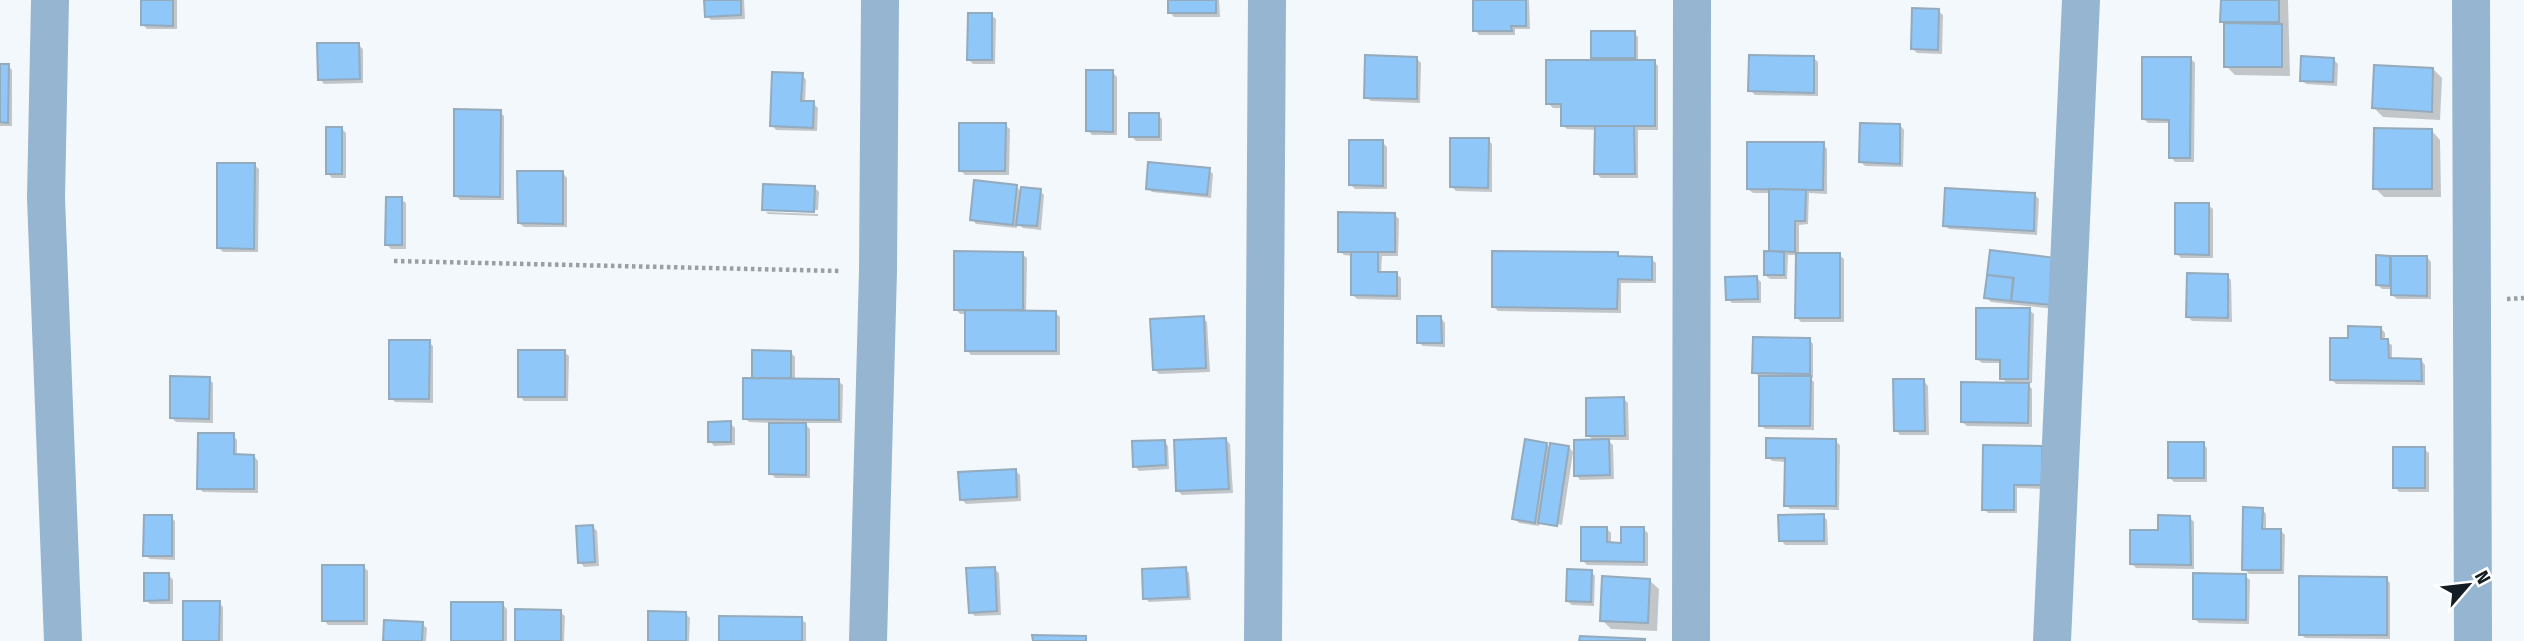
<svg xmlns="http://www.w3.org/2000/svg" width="2524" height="641" font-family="'Fira Sans Condensed',sans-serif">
	<rect width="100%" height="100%" fill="#f3f8fc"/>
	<g fill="#0003">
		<polygon points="142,0 177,0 177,29 147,29 143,25"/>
		<polygon points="706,0 744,0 745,19 711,20 707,16"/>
		<polygon points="1170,0 1219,0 1220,17 1174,17 1170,12"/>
		<polygon points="1474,0 1529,0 1530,29 1515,29 1515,35 1479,35 1475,30"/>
		<polygon points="2222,0 2288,0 2290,76 2235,75 2226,66 2226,25 2222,21"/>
		<polygon points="1938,11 1943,15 1942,54 1917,53 1912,48"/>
		<polygon points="991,15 996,19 995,64 973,64 969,60"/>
		<polygon points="1634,33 1638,37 1638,62 1654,62 1658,66 1658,130 1638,130 1638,178 1601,178 1596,173 1597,130 1567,129 1562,125 1562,108 1553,108 1548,103 1598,62 1593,57"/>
		<polygon points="358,45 363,49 363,83 324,84 320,79"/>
		<polygon points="1814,58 1818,62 1818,96 1755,95 1750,90"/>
		<polygon points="2190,58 2195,63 2194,162 2175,162 2171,157 2170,123 2148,123 2144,119"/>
		<polygon points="1417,59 1421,63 1420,103 1371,101 1366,97"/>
		<polygon points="2334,60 2338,64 2337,86 2306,84 2302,80"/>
		<polygon points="0,66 8,66 12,70 12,126 0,126"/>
		<polygon points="2433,69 2442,78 2440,120 2383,117 2374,108"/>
		<polygon points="1112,72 1117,77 1117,135 1092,135 1088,130"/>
		<polygon points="802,75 806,80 805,103 813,103 818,108 817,131 776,130 772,125"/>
		<polygon points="500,112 504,116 504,200 460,200 456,195"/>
		<polygon points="1158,115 1162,119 1162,141 1136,141 1131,136"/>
		<polygon points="1005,125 1010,129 1009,175 965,175 960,170"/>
		<polygon points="1900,125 1904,130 1903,167 1865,166 1861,162"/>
		<polygon points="342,129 346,133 346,178 332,178 328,173"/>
		<polygon points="2431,130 2440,140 2441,197 2384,197 2375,188"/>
		<polygon points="1488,140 1492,144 1492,192 1456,191 1452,187"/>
		<polygon points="1382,142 1387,147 1387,189 1355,189 1351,185"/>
		<polygon points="1823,144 1827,149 1827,194 1809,193 1808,224 1799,225 1799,255 1839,255 1844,259 1844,322 1801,322 1797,318 1798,255 1788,255 1787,279 1770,279 1765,275 1771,253 1771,193 1753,193 1748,189"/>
		<polygon points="254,165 259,169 258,252 223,252 218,247"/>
		<polygon points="1209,170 1213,174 1211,198 1152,192 1148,188"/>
		<polygon points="563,173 567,178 567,227 524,227 519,223"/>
		<polygon points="765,185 815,188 819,192 818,210 766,208 766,211 764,209"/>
		<polygon points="1016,186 1022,193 1040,191 1044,195 1041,230 1023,228 1017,223 1017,228 976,224 972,219"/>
		<polygon points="2035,195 2039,199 2037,235 1949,229 1944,225"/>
		<polygon points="401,199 406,203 406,249 391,249 387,245"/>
		<polygon points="2208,205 2213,209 2213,258 2181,258 2176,253"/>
		<polygon points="766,212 818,214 818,216 768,214"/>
		<polygon points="1394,214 1399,219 1398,256 1382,256 1381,274 1396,274 1401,278 1401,300 1357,299 1352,294 1353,256 1344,255 1340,251"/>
		<polygon points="1991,252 2055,309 1991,302 1986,297"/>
		<polygon points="1022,254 1027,258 1026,312 1055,312 1060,317 1060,355 971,355 967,350 967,314 960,314 956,309"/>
		<polygon points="1617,254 1621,258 1651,259 1656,263 1656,283 1621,283 1621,313 1498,311 1494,307"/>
		<polygon points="2378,257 2427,257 2431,262 2431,299 2397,299 2392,295 2392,289 2382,289 2378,285"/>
		<polygon points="2227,276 2231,280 2232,322 2192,321 2188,317"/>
		<polygon points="1757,278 1761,282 1761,303 1732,303 1728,299"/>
		<polygon points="2029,310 2034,314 2032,383 2027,383 2032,389 2032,427 1967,426 1962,422 2008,384 2002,378 2002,363 1982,363 1977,359"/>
		<polygon points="1203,318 1207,322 1210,372 1159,374 1155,370"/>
		<polygon points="1441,318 1445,323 1445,347 1423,346 1418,342"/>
		<polygon points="2381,328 2385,333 2385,341 2392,345 2392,360 2421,360 2425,365 2425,385 2336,384 2332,380 2350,340"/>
		<polygon points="1809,339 1813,344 1813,378 1810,378 1814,382 1814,430 1765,429 1761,425 1761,377 1754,373"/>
		<polygon points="429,342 433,346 433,403 395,402 391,398"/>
		<polygon points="564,352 569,356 568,401 524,401 520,396"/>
		<polygon points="754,352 791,353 795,357 795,380 838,381 843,385 842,423 804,423 810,429 810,478 775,478 771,473 771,423 749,422 745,418 753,380"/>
		<polygon points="209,379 213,383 213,423 176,422 172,418"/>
		<polygon points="1924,381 1928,386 1929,435 1900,435 1896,430"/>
		<polygon points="1624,399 1628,403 1629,440 1607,440 1613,445 1614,479 1580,480 1576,475 1594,441 1588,435"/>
		<polygon points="730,423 735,428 735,445 714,446 710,441"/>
		<polygon points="233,435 237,440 237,456 254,456 258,461 258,493 203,492 199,488"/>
		<polygon points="1226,440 1230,444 1233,493 1182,495 1178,491"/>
		<polygon points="1164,441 1168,446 1169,469 1139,471 1135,466"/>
		<polygon points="1835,441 1840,445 1839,510 1790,509 1786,505 1786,462 1772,461 1768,457"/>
		<polygon points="2203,444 2207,448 2207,482 2174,482 2169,477"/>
		<polygon points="1547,445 1551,449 1569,447 1573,452 1562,525 1543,521 1543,524 1540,521 1539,526 1519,523 1514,518"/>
		<polygon points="2424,449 2429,453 2429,492 2399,492 2395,487"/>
		<polygon points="2046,452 2046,489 2017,488 2017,513 1988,513 1984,509"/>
		<polygon points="1016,471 1020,475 1021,501 966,504 961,499"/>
		<polygon points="2262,509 2266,514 2266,531 2281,531 2285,535 2284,574 2249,574 2244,569"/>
		<polygon points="1823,515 1827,520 1828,545 1785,545 1781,540"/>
		<polygon points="171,517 175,521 175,560 150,559 145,555"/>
		<polygon points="2190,518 2194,522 2194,569 2136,568 2132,564 2160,532"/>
		<polygon points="593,527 597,531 599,566 584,567 580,562"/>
		<polygon points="1607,529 1611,533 1611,544 1623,544 1643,529 1648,533 1648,566 1587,565 1583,561"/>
		<polygon points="364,567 368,571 368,625 328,625 324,620"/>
		<polygon points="1185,568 1189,573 1191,600 1149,602 1145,598"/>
		<polygon points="994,569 999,573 1001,615 975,616 970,612"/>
		<polygon points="1591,572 1595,576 1594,606 1572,605 1567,601"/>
		<polygon points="169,575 173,580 173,604 150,604 146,600"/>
		<polygon points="2245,576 2250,580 2249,624 2199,623 2195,619"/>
		<polygon points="2386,578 2390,583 2390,639 2305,638 2301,634"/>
		<polygon points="1649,580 1659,589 1657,631 1611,629 1602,620"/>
		<polygon points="219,603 223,607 223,641 185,641"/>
		<polygon points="502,604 507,609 507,641 452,641"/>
		<polygon points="560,612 565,616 564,641 517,641"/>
		<polygon points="685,613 690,618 689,641 650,641"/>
		<polygon points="801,619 806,623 806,641 721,641"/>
		<polygon points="422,624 427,628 426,641 384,641"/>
	</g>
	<g fill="#8ec7f8" stroke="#94aabd" stroke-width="2">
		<polygon points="141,0 173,0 173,26 141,25"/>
		<polygon points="704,0 741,0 741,15 705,17"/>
		<rect x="1168" y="0" width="48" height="13"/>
		<polygon points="1473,0 1526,0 1526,26 1511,26 1512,31 1473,31"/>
		<polygon points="2221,0 2279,0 2279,22 2220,22"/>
		<polygon points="1912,8 1939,9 1938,50 1911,49"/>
		<polygon points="968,13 992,13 992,60 967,60"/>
		<polygon points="2224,23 2282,24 2282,67 2224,67"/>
		<rect x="1591" y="31" width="44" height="27"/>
		<polygon points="317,43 359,43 360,79 318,80"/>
		<polygon points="1365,55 1417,57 1417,99 1364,98"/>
		<polygon points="1749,55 1814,56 1814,93 1748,91"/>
		<polygon points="2301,56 2334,58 2333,82 2300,81"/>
		<polygon points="2142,57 2191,57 2190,158 2169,158 2169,120 2142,119"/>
		<polygon points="1546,60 1655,60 1655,126 1561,126 1561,104 1546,104"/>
		<polygon points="0,64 9,64 8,123 0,122"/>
		<polygon points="2374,65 2433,68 2432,112 2372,108"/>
		<polygon points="1086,70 1113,70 1113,132 1086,131"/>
		<polygon points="772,72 803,73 801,101 814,101 813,128 770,126"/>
		<polygon points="454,109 501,110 500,197 454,196"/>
		<rect x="1129" y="113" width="30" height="24"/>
		<polygon points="959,123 1006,123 1005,171 959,171"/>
		<polygon points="1860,123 1900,124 1900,164 1859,162"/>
		<polygon points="1595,126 1634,126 1635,174 1594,174"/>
		<rect x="326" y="127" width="16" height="47"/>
		<polygon points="2374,128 2432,129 2432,189 2373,189"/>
		<polygon points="1450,138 1489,138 1488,188 1450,187"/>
		<polygon points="1349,140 1383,140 1383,186 1349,185"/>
		<polygon points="1747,142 1824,142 1823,190 1747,189"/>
		<polygon points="1148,162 1210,168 1207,195 1146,189"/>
		<polygon points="217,163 255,163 254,249 217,248"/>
		<polygon points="517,171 563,171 563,224 518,223"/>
		<polygon points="974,180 1017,185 1013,225 970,220"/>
		<polygon points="763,184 815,186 814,212 762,210"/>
		<polygon points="1021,187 1041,189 1037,226 1016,225"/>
		<polygon points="1945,188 2035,193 2034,231 1943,226"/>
		<polygon points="1769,189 1806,190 1805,221 1795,221 1795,252 1769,251"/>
		<polygon points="386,197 402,197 402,245 385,245"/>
		<polygon points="2175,203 2209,203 2209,255 2175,254"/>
		<polygon points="1338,212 1395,213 1395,252 1338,252"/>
		<polygon points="1990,250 2056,258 2051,305 2011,301 2014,278 1987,275"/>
		<polygon points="954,251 1023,252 1023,310 954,310"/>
		<polygon points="1492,251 1618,252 1618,256 1652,257 1652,280 1618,279 1617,309 1492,307"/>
		<polygon points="1764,251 1784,252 1784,275 1764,275"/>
		<polygon points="1351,252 1378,252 1378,272 1397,272 1397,296 1351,295"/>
		<polygon points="1796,253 1840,253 1840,318 1795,318"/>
		<polygon points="2376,255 2390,256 2390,286 2376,285"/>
		<polygon points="2391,256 2427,256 2427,296 2391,295"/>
		<polygon points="2187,273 2228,274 2228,318 2186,317"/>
		<polygon points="1987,275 2013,278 2011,301 1984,298"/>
		<polygon points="1757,276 1758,299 1726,300 1725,277"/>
		<polygon points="1976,308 2030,308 2028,379 2000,379 2000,360 1976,359"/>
		<polygon points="965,310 1056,311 1056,351 965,351"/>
		<polygon points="1204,316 1206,368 1153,370 1150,319"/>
		<polygon points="1417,316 1441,316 1442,343 1417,343"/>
		<polygon points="2348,326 2381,327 2381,339 2388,339 2389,358 2421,359 2422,381 2330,380 2330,338 2348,338"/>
		<polygon points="1753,337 1810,338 1810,374 1752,373"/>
		<polygon points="389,340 430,340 429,399 389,399"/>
		<rect x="518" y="350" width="47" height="47"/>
		<polygon points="752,350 791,351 791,378 752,378"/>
		<polygon points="170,376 210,377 209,419 170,418"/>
		<polygon points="1759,376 1811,376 1810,426 1759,426"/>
		<polygon points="743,378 839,379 839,420 743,419"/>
		<polygon points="1893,379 1924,379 1925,431 1894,431"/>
		<polygon points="1961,382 2029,383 2028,423 1961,422"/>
		<polygon points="1624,397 1625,436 1586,436 1586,398"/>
		<polygon points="731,421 731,442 708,442 708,422"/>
		<polygon points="769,423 806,423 806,475 769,474"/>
		<polygon points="198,433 234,433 234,454 254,455 254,489 197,489"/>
		<polygon points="1226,438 1229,489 1176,491 1174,440"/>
		<polygon points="1766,438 1836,439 1836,506 1784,506 1785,458 1766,458"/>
		<polygon points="1525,439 1547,443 1535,523 1512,519"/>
		<polygon points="1609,439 1610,475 1574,476 1574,440"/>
		<polygon points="1165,440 1166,465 1133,467 1132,441"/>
		<rect x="2168" y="442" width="36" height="36"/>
		<polygon points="1550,443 1569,446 1557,526 1538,523"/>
		<polygon points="1983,445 2042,446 2042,485 2014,485 2014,510 1982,510"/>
		<rect x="2393" y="447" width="32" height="41"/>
		<polygon points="1016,469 1017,497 960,500 958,472"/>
		<polygon points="2243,507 2263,508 2262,529 2281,529 2281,570 2242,570"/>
		<polygon points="1824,514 1824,541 1779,541 1778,515"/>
		<polygon points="144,515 172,515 172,556 143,556"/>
		<polygon points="2158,515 2190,516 2191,565 2130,564 2130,530 2158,530"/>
		<polygon points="593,525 595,562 578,563 576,526"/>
		<polygon points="1581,527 1607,527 1607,542 1621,543 1621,527 1644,527 1644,562 1581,561"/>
		<rect x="322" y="565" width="42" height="56"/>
		<polygon points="995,567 997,611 969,613 966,568"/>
		<polygon points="1186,567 1188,597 1143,599 1142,569"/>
		<polygon points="1567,569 1592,570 1591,602 1566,601"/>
		<polygon points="144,573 169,573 169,600 144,601"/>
		<polygon points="2193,573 2246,574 2246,620 2193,619"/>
		<polygon points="1602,576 1650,579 1648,623 1600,621"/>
		<polygon points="2299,576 2387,577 2387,635 2299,635"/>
		<polygon points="183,601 220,601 219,641 183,641"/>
		<rect x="451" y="602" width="52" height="39"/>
		<polygon points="515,609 561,610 561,641 515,641"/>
		<polygon points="648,611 686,612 686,641 648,641"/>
		<polygon points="719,616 802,617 802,641 719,641"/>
		<polygon points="384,620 423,622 422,641 383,641"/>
		<polygon points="1032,635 1086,636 1086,641 1033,641"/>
		<polygon points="1580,636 1645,639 1645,641 1579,641"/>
	</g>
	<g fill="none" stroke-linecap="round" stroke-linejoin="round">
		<g stroke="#999fa5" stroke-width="4.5" stroke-dasharray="3.5 3.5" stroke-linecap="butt">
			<polyline points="394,261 841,271"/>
			<polyline points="2507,299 2524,298"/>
		</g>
		<g stroke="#96b5d0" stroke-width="38">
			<polyline points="50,0 46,198 63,641"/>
			<polyline points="2471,0 2473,641"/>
			<polyline points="868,641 878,271 880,0"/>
			<polyline points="1263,641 1267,0"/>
			<polyline points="1691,641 1692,0"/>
			<polyline points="2052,641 2081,0"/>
		</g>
	</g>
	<g transform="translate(2468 585) rotate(62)" stroke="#ffffff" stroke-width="5" paint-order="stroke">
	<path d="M0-5L12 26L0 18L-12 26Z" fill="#151d24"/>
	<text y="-10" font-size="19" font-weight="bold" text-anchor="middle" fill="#151d24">N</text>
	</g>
</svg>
